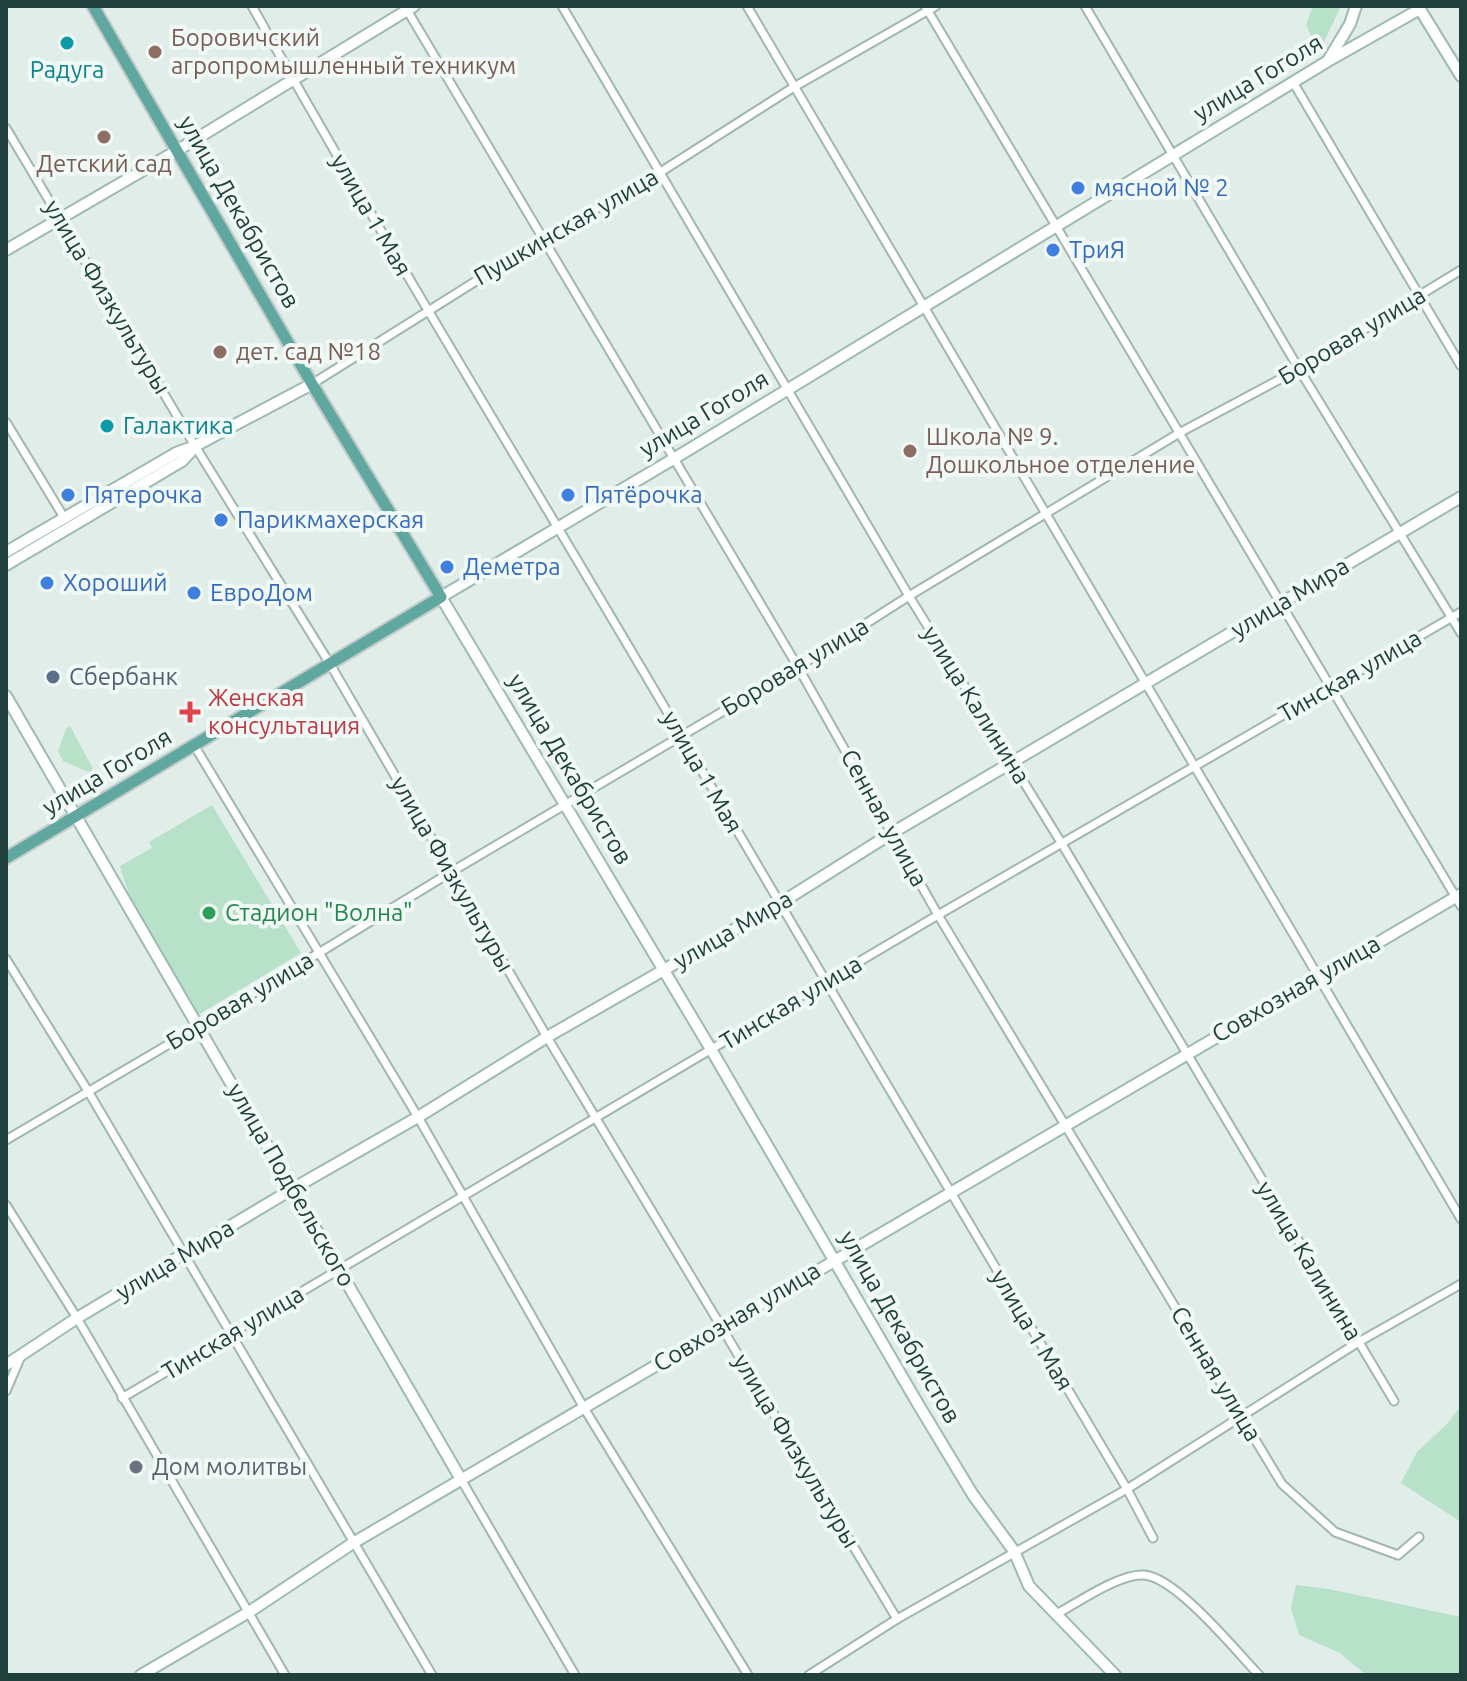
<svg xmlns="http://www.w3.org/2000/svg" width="1467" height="1681" font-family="Ubuntu,sans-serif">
	<rect width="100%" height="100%" fill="#e0ede9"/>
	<g fill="#b7e1c8">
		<polygon points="1313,6 1341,6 1319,52 1306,25"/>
		<polygon points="70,726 93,769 89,772 63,761 58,751 66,729"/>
		<path d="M212,805L301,953L198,1015C171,972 132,914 120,866L152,848L149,842Z"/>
		<polygon points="1461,1406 1461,1522 1401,1483 1417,1452 1447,1424"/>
		<polygon points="1296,1585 1329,1589 1461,1617 1461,1675 1366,1675 1340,1653 1299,1635 1291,1608"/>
	</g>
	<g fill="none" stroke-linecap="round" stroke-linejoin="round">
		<g stroke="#a2b6b1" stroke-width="11">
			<g id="street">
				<path d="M252,6C390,253 539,493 682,737C830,988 977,1239 1127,1489L1153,1538"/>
				<polyline points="562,6 909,596 1062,844 1394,1401"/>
				<polyline points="747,6 1461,1219"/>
				<polyline points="925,6 1461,906"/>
				<polyline points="1085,6 1299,369 1461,633"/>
				<polyline points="407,10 798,667 938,915 1282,1484 1335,1532 1398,1555 1419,1537"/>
				<polyline points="1293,82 1461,366"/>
				<polyline points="6,128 195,446 330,664 547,1037 897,1619"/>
				<polyline points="312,384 543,239 659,173 794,87 936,6"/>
				<polyline points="6,422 65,519"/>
				<polyline points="194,745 418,1117 584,1408 748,1675"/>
				<polyline points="6,959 88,1091 432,1675"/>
				<polyline points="6,1140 198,1027 451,872 798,667 909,596 1181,432 1299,369 1461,270"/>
				<polyline points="6,1205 77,1318 285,1675"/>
				<polyline points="6,1391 21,1356"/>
				<polyline points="122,1398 938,915 1461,612"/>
				<polyline points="462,1481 575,1675"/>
				<path d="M1055,1615C1077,1603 1120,1573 1144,1575C1176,1577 1236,1651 1259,1675"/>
				<polyline points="809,1675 897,1619 1127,1489 1357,1343 1461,1284"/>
			</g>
		</g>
		<g stroke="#9dbab4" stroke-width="14">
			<g id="secondary">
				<polyline points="1418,6 1461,76"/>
				<polyline points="1329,59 1350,24 1356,6"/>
				<polyline points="6,250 178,150 414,6"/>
				<polyline points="6,552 176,453 195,446 312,384"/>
				<polyline points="6,565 182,461 194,448"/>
				<polyline points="6,696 462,1481"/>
				<polyline points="6,1365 77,1318 294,1188 418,1117 547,1037 779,904 892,833 1461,497"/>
				<polyline points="141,1675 249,1612 353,1543 1461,894"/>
				<polyline points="1115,1675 1029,1586 1014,1551 973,1495 918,1404 712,1051 441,597 675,458 1328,61 1420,9"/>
			</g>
		</g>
		<g stroke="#c0cac8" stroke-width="15">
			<polyline id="primary" points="6,858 441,597 312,384 93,6"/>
		</g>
		<use href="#street" stroke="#fff" stroke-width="7"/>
		<use href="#secondary" stroke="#fff" stroke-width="10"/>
		<use href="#primary" stroke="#60a89f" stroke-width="11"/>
	</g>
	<g fill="#0f9aa8" stroke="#f1f9f6" stroke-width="3">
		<circle cx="67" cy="43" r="8"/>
		<circle cx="107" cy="426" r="8"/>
	</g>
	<g fill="#8d6e63" stroke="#f1f9f6" stroke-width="3">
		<circle cx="155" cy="52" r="8"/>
		<circle cx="104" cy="137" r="8"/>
		<circle cx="220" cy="352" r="8"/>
		<circle cx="910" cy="451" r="8"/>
	</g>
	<g fill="#3f7fe0" stroke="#f1f9f6" stroke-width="3">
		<circle cx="1078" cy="188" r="8"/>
		<circle cx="1053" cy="250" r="8"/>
		<circle cx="68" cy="495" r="8"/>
		<circle cx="568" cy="495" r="8"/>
		<circle cx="221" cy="520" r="8"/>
		<circle cx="447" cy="567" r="8"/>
		<circle cx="47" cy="583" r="8"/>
		<circle cx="194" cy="593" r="8"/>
	</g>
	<circle fill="#5c6f8a" stroke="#f1f9f6" stroke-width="3" cx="53" cy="677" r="8"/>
	<path fill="#e0444e" stroke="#f1f9f6" stroke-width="3" d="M186 700h8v8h8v8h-8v8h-8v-8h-8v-8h8z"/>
	<circle fill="#2e9e5b" stroke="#f1f9f6" stroke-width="3" cx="209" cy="913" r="8"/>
	<circle fill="#6b7280" stroke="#f1f9f6" stroke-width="3" cx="136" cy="1467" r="8"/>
	<g text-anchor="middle" stroke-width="8" stroke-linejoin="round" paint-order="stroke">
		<g font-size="24" fill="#785e54" stroke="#f1f9f6" text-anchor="start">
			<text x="171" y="46">Боровичский<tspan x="171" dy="28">агропромышленный техникум</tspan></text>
			<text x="104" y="172" text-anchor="middle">Детский сад</text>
			<text x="236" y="360">дет. сад №18</text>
			<text x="926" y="445">Школа № 9.<tspan x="926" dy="28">Дошкольное отделение</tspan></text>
		</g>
		<g font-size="24" fill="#0d838f" stroke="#f1f9f6">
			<text x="67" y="78">Радуга</text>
			<text x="123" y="434" text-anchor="start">Галактика</text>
		</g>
		<g font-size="24" fill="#1f403b" stroke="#f1f9f6">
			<text transform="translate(1258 78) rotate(-31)" y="8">улица Гоголя</text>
			<text transform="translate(239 212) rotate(60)" y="8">улица Декабристов</text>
			<text transform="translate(371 215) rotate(60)" y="8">улица 1 Мая</text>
			<text transform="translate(566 227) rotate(-30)" y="8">Пушкинская улица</text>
			<text transform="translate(107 297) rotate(59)" y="8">улица Физкультуры</text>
			<text transform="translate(1352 336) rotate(-31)" y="8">Боровая улица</text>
			<text transform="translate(704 414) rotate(-31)" y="8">улица Гоголя</text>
			<text transform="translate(1290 598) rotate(-31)" y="8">улица Мира</text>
			<text transform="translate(795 667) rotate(-31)" y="8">Боровая улица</text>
			<text transform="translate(1350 676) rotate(-30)" y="8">Тинская улица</text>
			<text transform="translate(976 705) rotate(58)" y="8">улица Калинина</text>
			<text transform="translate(570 769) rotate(59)" y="8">улица Декабристов</text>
			<text transform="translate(107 772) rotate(-31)" y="8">улица Гоголя</text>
			<text transform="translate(702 772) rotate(60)" y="8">улица 1 Мая</text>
			<text transform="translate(884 818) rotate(61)" y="8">Сенная улица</text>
			<text transform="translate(452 874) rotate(60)" y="8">улица Физкультуры</text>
			<text transform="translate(733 930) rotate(-30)" y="8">улица Мира</text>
			<text transform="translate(1296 989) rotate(-30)" y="8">Совхозная улица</text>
			<text transform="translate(240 1001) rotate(-31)" y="8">Боровая улица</text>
			<text transform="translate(791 1003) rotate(-31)" y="8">Тинская улица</text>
			<text transform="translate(291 1185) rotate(60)" y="8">улица Подбельского</text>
			<text transform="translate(175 1260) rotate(-31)" y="8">улица Мира</text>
			<text transform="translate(1309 1261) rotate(59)" y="8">улица Калинина</text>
			<text transform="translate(737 1317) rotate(-31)" y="8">Совхозная улица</text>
			<text transform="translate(900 1327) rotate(60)" y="8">улица Декабристов</text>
			<text transform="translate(1032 1330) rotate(59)" y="8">улица 1 Мая</text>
			<text transform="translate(233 1333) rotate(-31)" y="8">Тинская улица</text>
			<text transform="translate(1216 1374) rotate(59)" y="8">Сенная улица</text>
			<text transform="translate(796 1451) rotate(59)" y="8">улица Физкультуры</text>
		</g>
		<g font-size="24" fill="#366cbe" stroke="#f1f9f6" text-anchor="start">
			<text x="1094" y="196">мясной № 2</text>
			<text x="1069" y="258">ТриЯ</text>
			<text x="84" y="503">Пятерочка</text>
			<text x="584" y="503">Пятёрочка</text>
			<text x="237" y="528">Парикмахерская</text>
			<text x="463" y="575">Деметра</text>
			<text x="63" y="591">Хороший</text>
			<text x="210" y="601">ЕвроДом</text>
		</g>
		<g font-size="24" fill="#4e5e75" stroke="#f1f9f6" text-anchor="start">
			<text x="69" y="685">Сбербанк</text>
		</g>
		<g font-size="24" fill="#be3a42" stroke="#f1f9f6" text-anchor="start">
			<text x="208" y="706">Женская<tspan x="208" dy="28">консультация</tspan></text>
		</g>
		<g font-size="24" fill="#27864d" stroke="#f1f9f6" text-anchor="start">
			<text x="225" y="921">Стадион "Волна"</text>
		</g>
		<g font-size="24" fill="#5b616d" stroke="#f1f9f6" text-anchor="start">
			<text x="152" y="1475">Дом молитвы</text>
		</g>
	</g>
	<rect width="1467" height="1681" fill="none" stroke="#1f403b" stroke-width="16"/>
</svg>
